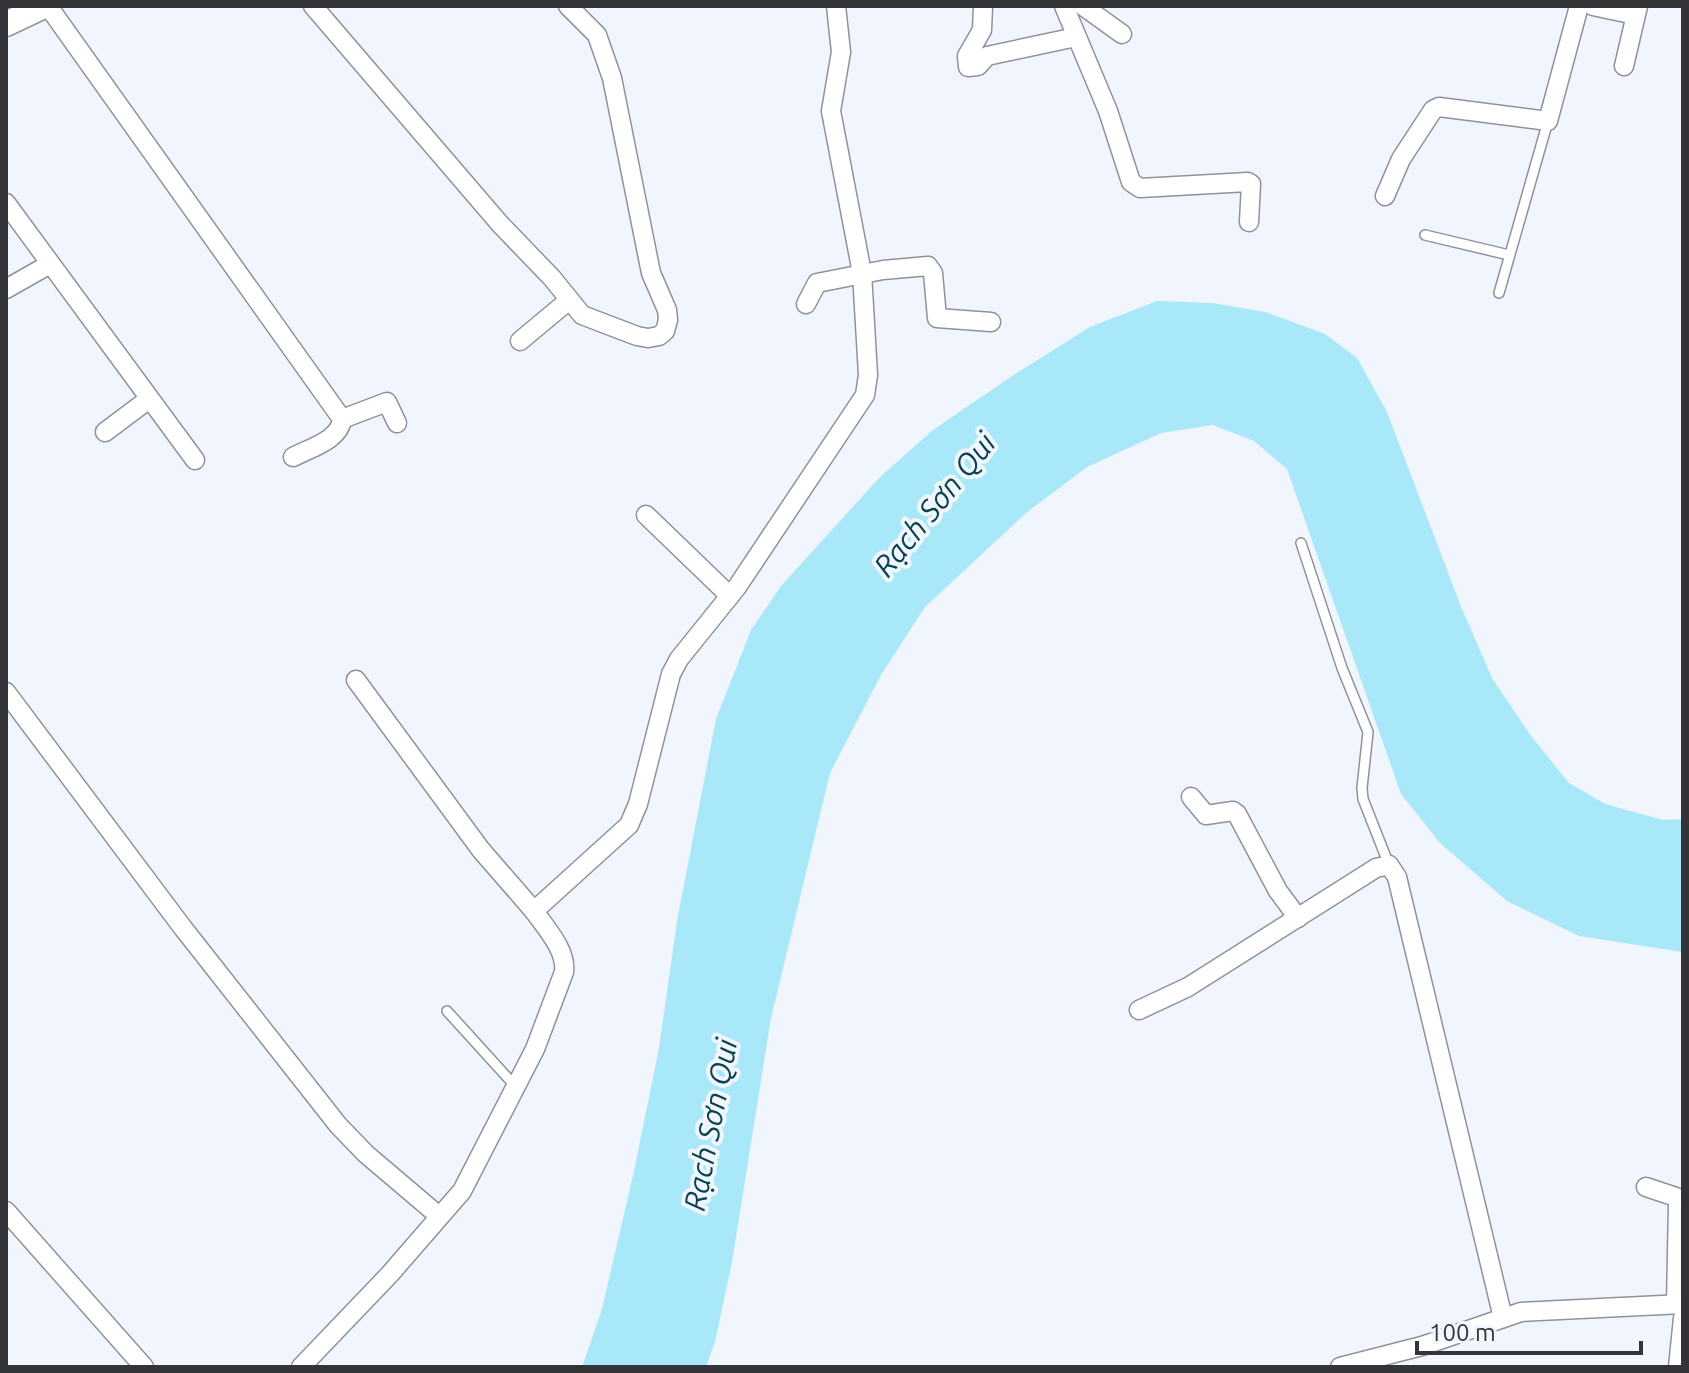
<svg xmlns="http://www.w3.org/2000/svg" width="1689" height="1373" font-family="Ubuntu,sans-serif">
	<rect width="100%" height="100%" fill="#f1f6fe"/>
	<polygon fill="#a9e8f8" points="1157,301 1212,303 1265,312 1325,334 1357,358 1387,412 1460,604 1492,678 1531,736 1569,783 1605,804 1663,820 1683,819 1683,952 1579,936 1507,901 1440,843 1401,794 1287,469 1254,441 1213,425 1161,433 1087,467 1027,512 925,607 881,675 830,773 771,1018 732,1262 715,1342 706,1367 582,1367 602,1309 634,1171 659,1048 677,921 716,719 751,630 781,586 879,478 933,430 1009,378 1090,327"/>
	<g fill="none" stroke-linecap="round" stroke-linejoin="round">
		<g stroke="#8e939a" stroke-width="12">
			<g id="lane">
				<polyline points="1425,235 1509,255"/>
				<polyline points="1499,293 1548,121"/>
				<polyline points="1301,543 1342,668 1368,732 1362,788 1363,799 1389,865"/>
				<polyline points="447,1011 516,1087"/>
			</g>
		</g>
		<g stroke="#8e939a" stroke-width="21">
			<g id="street">
				<path d="M48,6L342,419C340,440 310,448 293,457"/>
				<polyline points="313,6 500,224 552,278 582,315 637,336 648,338 659,336 665,331 668,320 667,310 651,273 612,78 597,35 568,6"/>
				<polyline points="983,6 982,30 967,56 968,67 978,66 987,56 1076,37"/>
				<polyline points="1064,6 1108,111 1131,182 1140,188 1248,182 1251,184 1249,222"/>
				<polyline points="1083,6 1122,34"/>
				<polyline points="1593,6 1635,15"/>
				<polyline points="1624,66 1638,6"/>
				<polyline points="1385,196 1401,159 1433,110 1439,107 1548,121 1579,6"/>
				<polyline points="6,203 195,460"/>
				<polyline points="6,289 50,264"/>
				<polyline points="806,304 817,283 883,270 928,266 933,273 937,318 991,322"/>
				<polyline points="520,341 568,301"/>
				<polyline points="342,419 387,402 397,423"/>
				<polyline points="105,432 149,399"/>
				<polyline points="646,515 730,596"/>
				<polyline points="356,680 481,850 534,911"/>
				<polyline points="6,692 183,928 338,1125 366,1154 439,1216"/>
				<polyline points="1191,797 1206,815 1233,811 1237,814 1278,891 1298,918"/>
				<polyline points="1139,1010 1188,987 1376,868 1389,865 1397,877 1503,1318"/>
				<polyline points="1646,1187 1676,1197 1678,1203 1676,1304"/>
				<polyline points="6,1211 144,1367"/>
				<path d="M301,1367L390,1274L462,1191L535,1049L564,972C567,951 546,928 534,911L629,825L638,804L671,674L679,659L737,587L865,395L868,375L862,273L831,111L841,52L836,6"/>
				<polyline points="1340,1367 1422,1346 1521,1312 1683,1304"/>
				<polyline points="1678,1367 1683,1318"/>
			</g>
		</g>
		<g stroke="#8e939a" stroke-width="27">
			<polyline id="secondary" points="6,24 44,6"/>
		</g>
		<use href="#lane" stroke="#fff" stroke-width="9"/>
		<use href="#street" stroke="#fff" stroke-width="18"/>
		<use href="#secondary" stroke="#fff" stroke-width="24"/>
	</g>
	<g text-anchor="middle" stroke-width="8" stroke-linejoin="round" paint-order="stroke">
		<g font-size="30" font-style="italic" fill="#08424e" stroke="#f1f6fe">
			<text transform="translate(935 505) rotate(-51)" y="10">Rạch Sơn Qui</text>
			<text transform="translate(711 1125) rotate(-79)" y="10">Rạch Sơn Qui</text>
		</g>
	</g>
	<rect width="1689" height="1373" fill="none" stroke="#323437" stroke-width="16"/>
	<path d="M1417 1341v12h224v-12" fill="none" stroke="#323437" stroke-width="4"/>
	<text x="1429" y="1341" font-size="24" fill="#323437" stroke="#f1f6fe" stroke-width="6" paint-order="stroke">100 m</text>
</svg>
